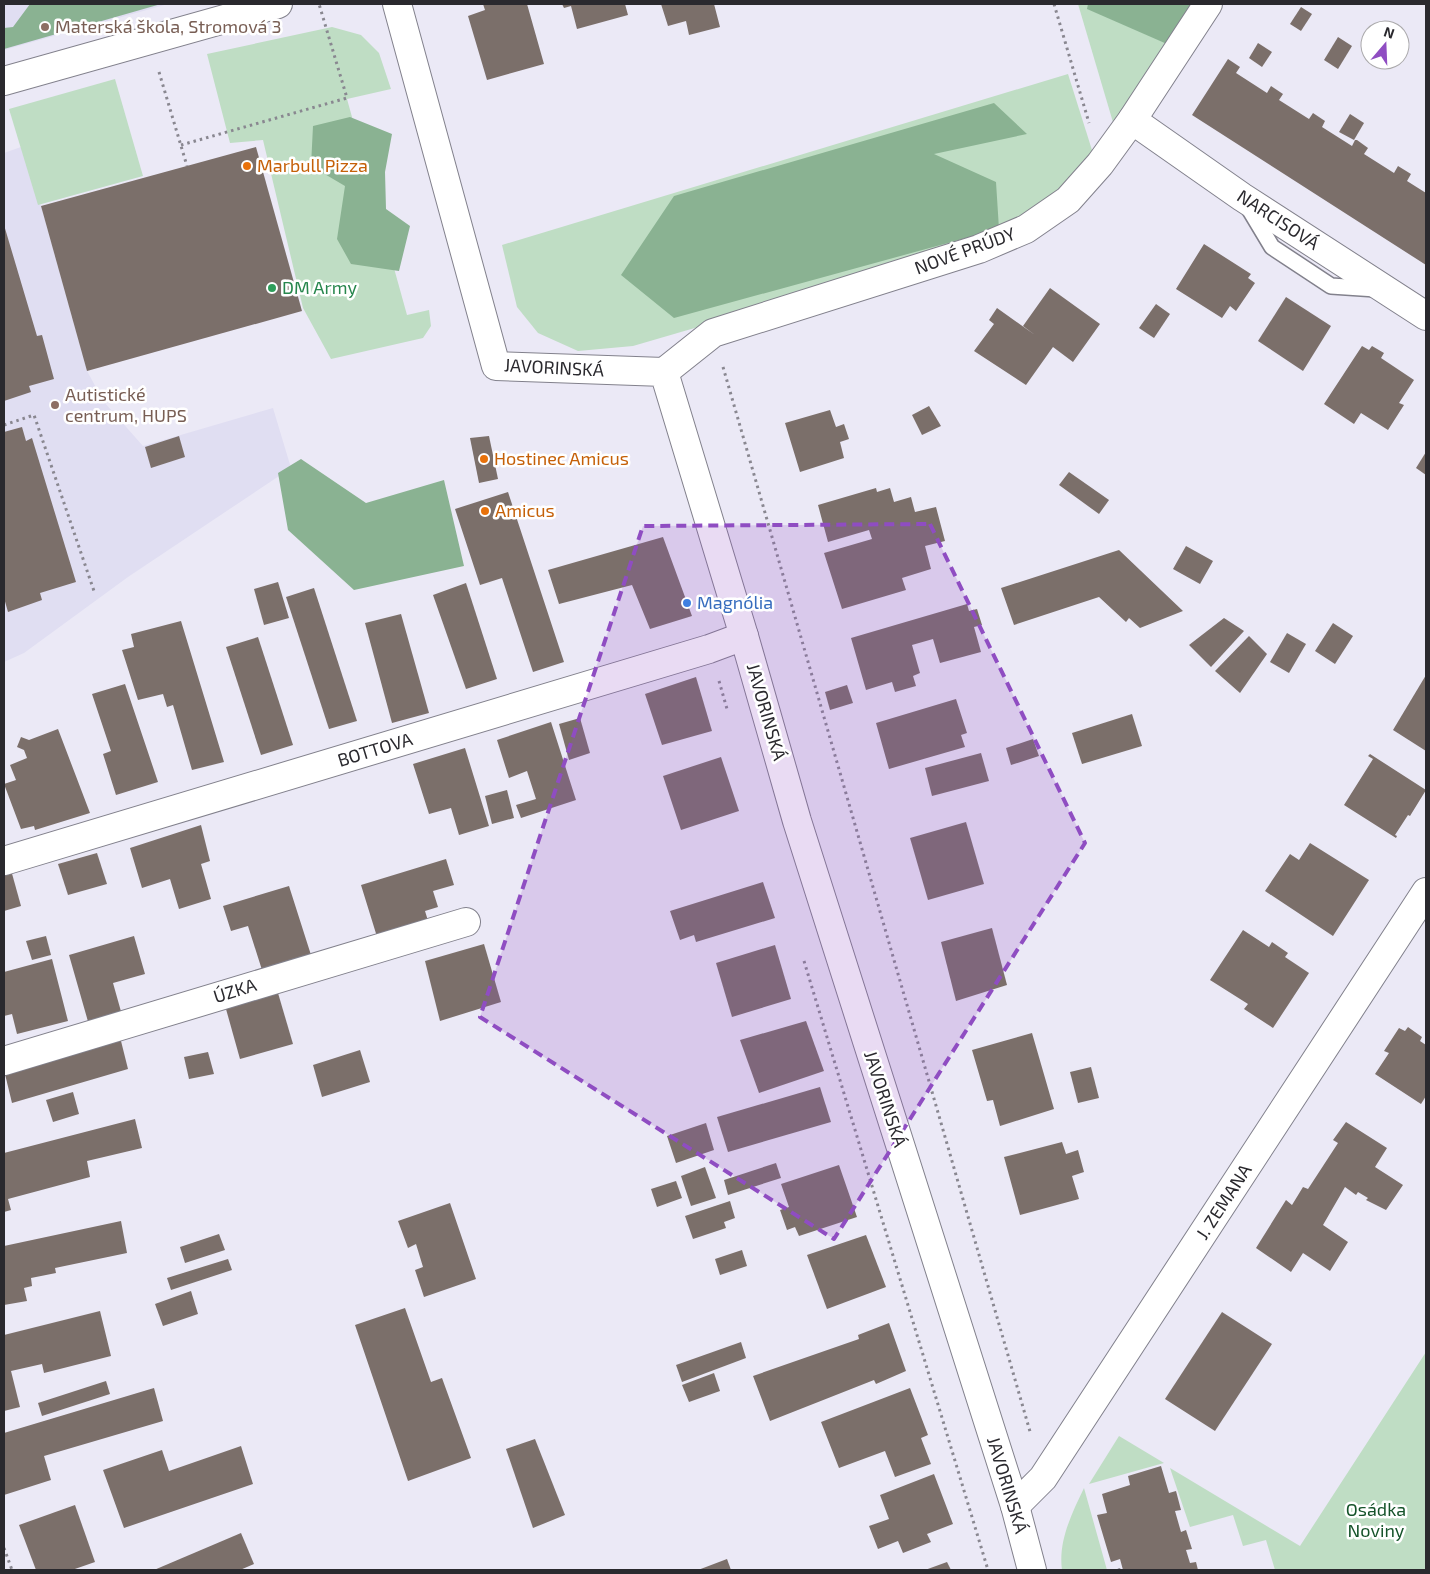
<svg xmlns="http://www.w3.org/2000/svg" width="1430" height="1574" font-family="'Exo 2',sans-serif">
	<rect width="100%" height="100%" fill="#ebe9f6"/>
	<g fill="#e0def2">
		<polygon points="4,4 168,4 4,50"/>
		<polygon points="21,147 41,206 87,371 104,402 143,446 273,408 291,468 128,577 24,653 4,662 4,153"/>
	</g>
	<g fill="#bfddc4">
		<polygon points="1078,4 1195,4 1115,129"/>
		<polygon points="332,27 361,35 379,53 391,89 347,99 407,315 429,310 431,326 423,338 331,359 303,308 263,140 230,143 207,54"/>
		<polygon points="1068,74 1097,166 1010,236 633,346 578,351 538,333 517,307 502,245"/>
		<polygon points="115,79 143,176 38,205 9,109"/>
		<polygon points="1426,1352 1426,1570 1275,1570 1266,1540 1243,1546 1233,1515 1190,1527 1170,1468 1300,1546"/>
		<polygon points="1119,1436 1164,1463 1089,1484"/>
		<path d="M1084,1488L1107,1570H1062C1058,1541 1072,1513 1084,1488Z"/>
	</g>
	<g fill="#8ab292">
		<polygon points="30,4 161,4 4,49 4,28 13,27"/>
		<polygon points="1088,4 1197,4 1167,44 1087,9"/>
		<polygon points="994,103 1027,134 934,154 996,182 999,229 674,318 621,275 674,196"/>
		<polygon points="350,117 392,134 385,172 386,209 410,226 399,271 351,264 337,239 345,186 311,166 313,126"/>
		<polygon points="301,459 366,503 444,480 464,566 354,590 288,530 278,473"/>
	</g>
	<g fill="#7b6f6a">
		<polygon points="483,4 527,4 544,64 487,80 468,16 485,10"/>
		<polygon points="562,4 625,4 628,15 577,29 571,6 564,8"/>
		<polygon points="661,4 714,4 720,27 689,35 686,21 668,26"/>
		<polygon points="1301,7 1312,14 1301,31 1290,24"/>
		<polygon points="1338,37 1352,46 1338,69 1324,60"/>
		<polygon points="1258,43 1272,52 1262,67 1249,58"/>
		<polygon points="1228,59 1240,67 1236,73 1267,93 1271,86 1283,94 1279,100 1309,119 1313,113 1325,121 1322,127 1352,146 1355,140 1357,140 1368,148 1364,154 1394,173 1398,166 1411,174 1407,181 1426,193 1426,265 1192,115"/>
		<polygon points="1350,114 1364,123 1354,140 1339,132"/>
		<polygon points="256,147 302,311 87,371 41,206"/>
		<polygon points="4,225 37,336 42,335 54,379 29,386 31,392 4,401"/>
		<polygon points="1204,244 1251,274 1248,278 1255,283 1236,311 1230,306 1222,318 1176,289"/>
		<polygon points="1050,288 1100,324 1073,362 1053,347 1026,385 974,351 994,324 989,320 997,308 1035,335 1023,326"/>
		<polygon points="1286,297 1331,326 1303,371 1258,341"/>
		<polygon points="1156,304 1170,314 1154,338 1139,328"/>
		<polygon points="1362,346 1369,350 1372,346 1384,353 1381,358 1414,380 1399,403 1404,405 1388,430 1361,413 1354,424 1324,404"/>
		<polygon points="929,406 941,426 922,435 912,415"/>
		<polygon points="830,410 836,427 844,424 849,439 840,442 844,458 800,472 785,423"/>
		<polygon points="22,427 26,441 32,438 76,582 40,593 42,600 8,612 4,598 4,432"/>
		<polygon points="179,436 185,457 151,468 145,447"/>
		<polygon points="489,436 498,479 479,483 470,438"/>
		<polygon points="1426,452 1426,475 1416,468"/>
		<polygon points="1069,472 1109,500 1099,514 1059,485"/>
		<polygon points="876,488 877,492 890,488 894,502 911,497 915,512 936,507 945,541 925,546 931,569 902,578 906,590 842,609 824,553 872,539 869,530 828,542 818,505"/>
		<polygon points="508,492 564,662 533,672 502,578 480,585 455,509"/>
		<polygon points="663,537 692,616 650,629 632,585 559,604 548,570"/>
		<polygon points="1186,546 1213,561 1200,584 1173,569"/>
		<polygon points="1119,550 1183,611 1140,628 1129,618 1126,622 1099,597 1014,625 1001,588"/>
		<polygon points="278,582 289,618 264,625 254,589"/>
		<polygon points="466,583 497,679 466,689 433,595"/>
		<polygon points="314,588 357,721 329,729 286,597"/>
		<polygon points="967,604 969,611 977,609 982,625 974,627 981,652 940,663 933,639 912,645 920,673 913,676 916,686 895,692 892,682 866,690 851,638"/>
		<polygon points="401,614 429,713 392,723 365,623"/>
		<polygon points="1224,618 1244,631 1211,667 1189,645"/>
		<polygon points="181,621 224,762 192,770 173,705 167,707 163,694 138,700 122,650 134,647 131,634"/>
		<polygon points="1333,623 1353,636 1335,664 1315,651"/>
		<polygon points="1287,633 1306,644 1289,673 1270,662"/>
		<polygon points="1249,636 1267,654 1240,693 1215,671"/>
		<polygon points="258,637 293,745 261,755 226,647"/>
		<polygon points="1426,675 1426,751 1393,730"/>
		<polygon points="696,677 712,731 662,745 645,694"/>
		<polygon points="125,684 158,782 116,795 103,754 111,751 92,694"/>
		<polygon points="847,685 853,703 830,710 825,692"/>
		<polygon points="956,699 967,733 961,735 965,747 889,769 876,723"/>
		<polygon points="1132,714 1142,746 1082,764 1072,733"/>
		<polygon points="580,718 590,753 569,760 559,724"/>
		<polygon points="551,722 576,800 521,818 516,805 536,799 527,771 509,778 497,740"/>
		<polygon points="58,729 90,813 35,830 34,826 21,829 4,784 16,780 10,765 27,758 24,750 17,747 21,737 29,740"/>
		<polygon points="1033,739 1039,756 1011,765 1006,748"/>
		<polygon points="465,748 489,826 459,835 451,808 429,814 413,764"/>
		<polygon points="981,753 989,781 932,796 925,768"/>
		<polygon points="1370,754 1426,790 1410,816 1408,815 1395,835 1397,836 1396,838 1344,805 1373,759 1368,756"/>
		<polygon points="721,757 739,811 681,830 663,776"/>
		<polygon points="507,790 514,818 492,824 485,796"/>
		<polygon points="966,822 984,884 928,900 910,838"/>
		<polygon points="201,825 210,861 201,864 211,899 179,909 170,879 142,888 130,848"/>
		<polygon points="1310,843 1369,880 1333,936 1265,891 1290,854 1299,860"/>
		<polygon points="97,853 107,884 68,895 58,864"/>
		<polygon points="446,859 454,885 433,891 438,907 425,911 429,924 378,940 361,885"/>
		<polygon points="11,870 21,906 4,911 4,872"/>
		<polygon points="763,882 775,918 696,942 694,935 680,940 670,911"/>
		<polygon points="289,886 311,955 262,970 248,926 231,931 223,906"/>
		<polygon points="992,928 1007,985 956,1001 941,942"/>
		<polygon points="1243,930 1269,947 1272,942 1288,953 1285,957 1309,973 1273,1028 1244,1009 1248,1004 1210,980"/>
		<polygon points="46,936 51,955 32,960 26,941"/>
		<polygon points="134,936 145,974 113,983 122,1015 89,1025 69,955"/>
		<polygon points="484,944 501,1002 440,1021 425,961"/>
		<polygon points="775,945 791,999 732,1017 716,963"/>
		<polygon points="52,959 68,1021 17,1034 12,1014 4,1016 4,972"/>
		<polygon points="278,993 293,1044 240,1059 226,1009"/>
		<polygon points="806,1021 824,1071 759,1093 740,1040"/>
		<polygon points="1408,1027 1422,1037 1420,1041 1426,1045 1426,1096 1421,1104 1375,1074 1389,1053 1384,1051 1399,1028 1405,1031"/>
		<polygon points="119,1033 128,1069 12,1103 4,1070"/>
		<polygon points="1032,1033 1054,1109 1000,1126 993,1100 987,1101 972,1050"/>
		<polygon points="360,1050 370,1082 322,1097 313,1065"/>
		<polygon points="208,1052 214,1074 189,1079 184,1057"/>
		<polygon points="1091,1067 1099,1098 1078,1103 1070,1072"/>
		<polygon points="820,1087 831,1122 728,1152 717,1117"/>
		<polygon points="73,1092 79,1114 53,1122 46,1100"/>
		<polygon points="135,1119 142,1148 87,1161 90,1177 8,1199 11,1210 4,1212 4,1153"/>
		<polygon points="1346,1122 1387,1148 1375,1167 1403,1185 1386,1210 1366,1200 1368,1198 1358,1192 1356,1195 1345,1187 1323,1225 1348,1242 1330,1271 1303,1253 1291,1272 1256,1248 1286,1200 1292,1205 1303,1187 1308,1189 1338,1143 1333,1140"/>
		<polygon points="706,1123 714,1150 676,1163 667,1136"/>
		<polygon points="1062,1142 1066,1154 1078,1150 1084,1172 1072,1176 1079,1199 1020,1215 1004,1157"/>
		<polygon points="776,1163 781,1178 728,1195 724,1180"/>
		<polygon points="839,1165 857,1217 799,1236 795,1227 787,1230 780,1210 789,1207 781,1184"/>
		<polygon points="705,1167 716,1198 691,1206 681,1176"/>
		<polygon points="676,1181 682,1198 657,1207 651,1189"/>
		<polygon points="730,1201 735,1218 724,1222 726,1228 693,1239 685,1216"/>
		<polygon points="450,1203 476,1279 424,1297 415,1270 423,1267 416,1244 408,1248 398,1221"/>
		<polygon points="121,1221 127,1253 55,1268 56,1273 31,1278 32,1286 24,1288 27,1301 4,1305 4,1246"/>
		<polygon points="219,1234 225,1250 185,1263 180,1247"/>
		<polygon points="866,1235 886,1287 827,1309 807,1255"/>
		<polygon points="742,1250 747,1266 720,1275 715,1259"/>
		<polygon points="228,1259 232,1270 171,1290 167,1278"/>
		<polygon points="191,1291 198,1314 163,1326 155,1304"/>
		<polygon points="405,1308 431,1382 442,1378 471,1458 408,1481 355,1325"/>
		<polygon points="100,1311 111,1356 44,1373 42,1364 11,1371 20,1407 4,1411 4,1335"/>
		<polygon points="1222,1312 1272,1344 1215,1431 1165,1399"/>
		<polygon points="889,1323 906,1371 876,1384 874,1380 770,1421 753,1376 859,1339 858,1335"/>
		<polygon points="741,1342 746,1358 682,1382 676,1365"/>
		<polygon points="714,1373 720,1391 689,1402 682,1385"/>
		<polygon points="106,1381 110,1394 42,1416 38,1403"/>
		<polygon points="154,1388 163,1421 44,1456 51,1480 4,1495 4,1433"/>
		<polygon points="910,1388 928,1435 921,1438 931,1464 895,1477 885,1451 839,1468 821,1422"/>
		<polygon points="535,1439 565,1515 533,1528 506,1449"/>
		<polygon points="241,1446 253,1484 124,1528 103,1470 162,1450 169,1471"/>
		<polygon points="1161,1466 1169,1493 1176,1491 1181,1510 1175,1511 1181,1532 1186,1530 1192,1549 1186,1550 1190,1563 1196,1562 1198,1570 1123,1570 1120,1559 1111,1562 1097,1515 1107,1513 1102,1494 1130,1485 1128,1476"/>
		<polygon points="934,1474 953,1524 927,1534 931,1542 903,1553 898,1541 878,1549 869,1526 889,1519 880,1495"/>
		<polygon points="75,1505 95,1562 72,1570 36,1570 19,1525"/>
		<polygon points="241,1533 254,1564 240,1570 154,1570"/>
		<polygon points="727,1559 731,1570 698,1570"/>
		<polygon points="947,1562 951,1570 925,1570"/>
	</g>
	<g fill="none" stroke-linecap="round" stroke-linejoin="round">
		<g stroke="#82818c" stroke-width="18">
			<polyline id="service" points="1248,207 1272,247 1331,286 1376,289"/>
		</g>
		<g stroke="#82818c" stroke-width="30">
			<g id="minor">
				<polyline points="397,4 496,366 664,372 744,636 797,821 1015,1506 1032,1570"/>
				<polyline points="4,81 278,4"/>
				<polyline points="1132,120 1242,197 1426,316"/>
				<polyline points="664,372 713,333 979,249 1026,229 1068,200 1100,164 1132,120 1208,4"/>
				<polyline points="4,861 709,649 744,636"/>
				<polyline points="4,1061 466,922"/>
				<polyline points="1015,1506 1043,1478 1426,892"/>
			</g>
		</g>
		<g stroke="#898790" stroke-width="3" stroke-dasharray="2.5 4" stroke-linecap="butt">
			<polyline points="1054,4 1089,123"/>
			<polyline points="159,72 187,166"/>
			<polyline points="181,145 347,98 319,4"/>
			<polyline points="723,367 1031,1435"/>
			<polyline points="4,425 34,415 95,594"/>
			<polyline points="719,681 727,709"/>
			<polyline points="804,961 988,1570"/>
			<polyline points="4,1548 12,1570"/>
			<polyline points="1118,1570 1123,1569"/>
		</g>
		<use href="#service" stroke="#fff" stroke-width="15"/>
		<use href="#minor" stroke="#fff" stroke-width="28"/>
	</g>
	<path fill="#8f4dc2" fill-opacity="0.2" stroke="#8f4dc2" stroke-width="4" stroke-dasharray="10 6" stroke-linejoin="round" d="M930,524L1085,843L834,1239L480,1017L643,526Z"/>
	<g fill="#8d6e63" stroke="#fff" stroke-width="2">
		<circle cx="45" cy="27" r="5"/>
		<circle cx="55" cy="405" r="5"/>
	</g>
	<g fill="#e8710a" stroke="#fff" stroke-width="2">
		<circle cx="247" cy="166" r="5"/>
		<circle cx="484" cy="459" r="5"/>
		<circle cx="485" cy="511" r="5"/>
	</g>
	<circle fill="#2e9e5b" stroke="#fff" stroke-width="2" cx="272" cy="288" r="5"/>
	<circle fill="#3f7fe0" stroke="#fff" stroke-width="2" cx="687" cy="603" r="5"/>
	<g text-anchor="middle" stroke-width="5" stroke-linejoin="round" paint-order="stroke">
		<g font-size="18" fill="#785e54" stroke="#fff" text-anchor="start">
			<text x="55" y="33">Materská škola, Stromová 3</text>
			<text x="65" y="401">Autistické<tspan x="65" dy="21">centrum, HUPS</tspan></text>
		</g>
		<g font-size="18" fill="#c56008" stroke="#fff" text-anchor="start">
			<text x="257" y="172">Marbull Pizza</text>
			<text x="494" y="465">Hostinec Amicus</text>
			<text x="495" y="517">Amicus</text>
		</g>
		<g font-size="18" fill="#2a292e" stroke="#fff">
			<text transform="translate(1278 220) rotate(33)" y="6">NARCISOVÁ</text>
			<text transform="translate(965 251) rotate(-20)" y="6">NOVÉ PRÚDY</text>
			<text transform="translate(554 368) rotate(3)" y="6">JAVORINSKÁ</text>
			<text transform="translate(766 712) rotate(74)" y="6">JAVORINSKÁ</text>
			<text transform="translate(375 750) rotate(-17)" y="6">BOTTOVA</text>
			<text transform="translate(235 991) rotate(-17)" y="6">ÚZKA</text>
			<text transform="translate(885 1099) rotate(72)" y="6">JAVORINSKÁ</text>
			<text transform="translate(1224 1202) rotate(-57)" y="6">J. ZEMANA</text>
			<text transform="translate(1007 1485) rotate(73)" y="6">JAVORINSKÁ</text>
		</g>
		<g font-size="18" fill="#27864d" stroke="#fff" text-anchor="start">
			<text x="282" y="294">DM Army</text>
		</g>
		<g font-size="18" fill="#366cbe" stroke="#fff" text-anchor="start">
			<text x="697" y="609">Magnólia</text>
		</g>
		<g font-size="18" fill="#15532a" stroke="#fff">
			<text x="1376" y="1516">Osádka<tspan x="1376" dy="21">Noviny</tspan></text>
		</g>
	</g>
	<rect width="1430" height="1574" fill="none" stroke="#2a292e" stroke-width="10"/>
	<g transform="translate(1385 45) rotate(19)"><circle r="24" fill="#ffffff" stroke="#aaa9ab"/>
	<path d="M0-4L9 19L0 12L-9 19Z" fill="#8f4dc2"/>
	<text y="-8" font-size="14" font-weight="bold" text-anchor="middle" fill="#2a292e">N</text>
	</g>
</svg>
